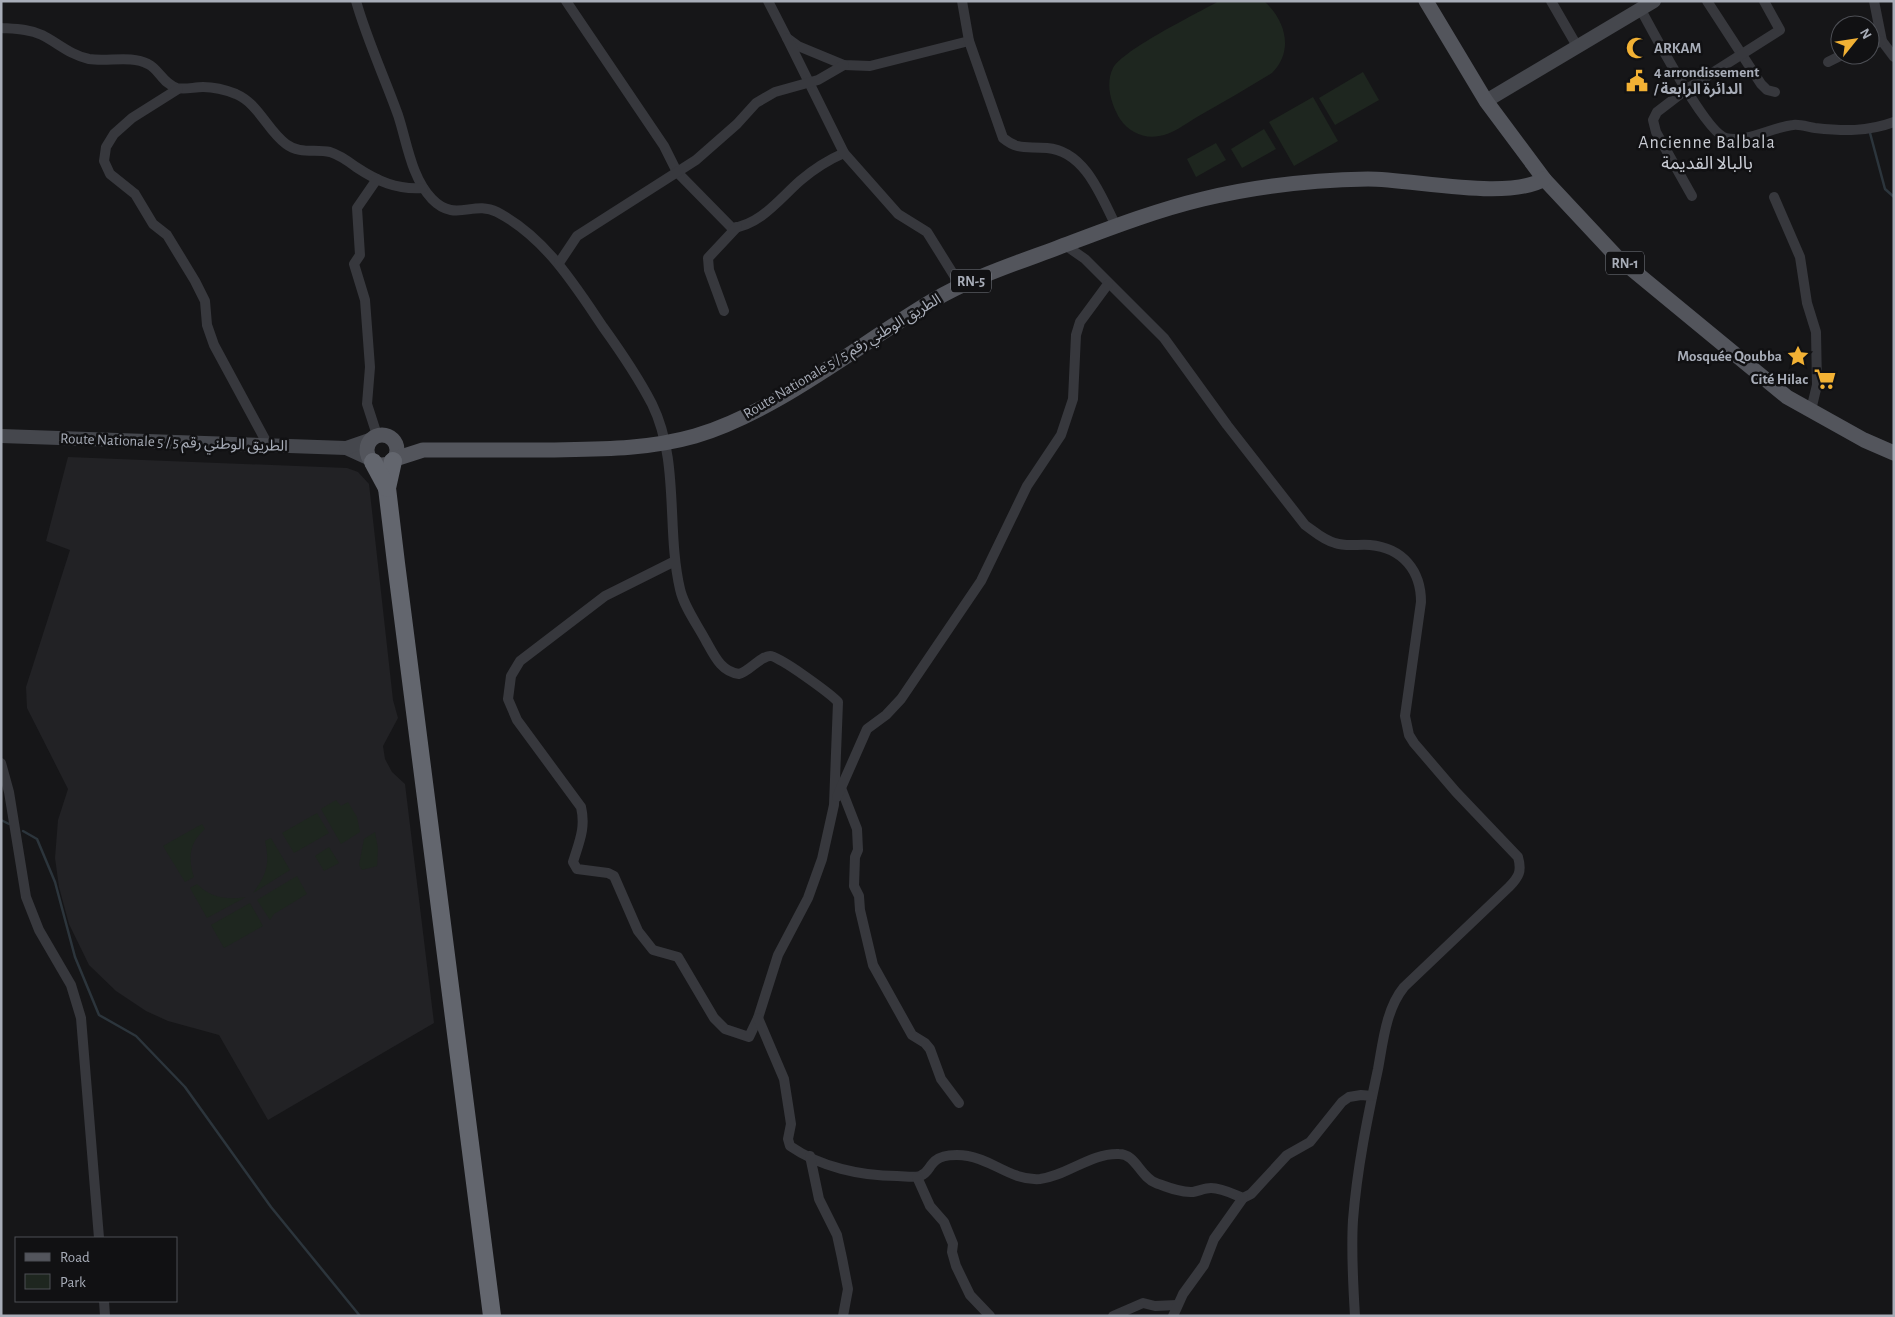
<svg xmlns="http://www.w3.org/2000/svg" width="1895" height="1317" font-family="'Alegreya Sans','Noto Sans Arabic',sans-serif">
	<rect width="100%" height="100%" fill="#161618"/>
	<polygon fill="#222225" points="68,457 347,468 358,472 369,484 393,700 398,718 383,746 385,759 392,772 405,784 434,1023 268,1120 219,1035 168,1021 146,1011 116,991 89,965 69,924 59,887 55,858 58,820 68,789 27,708 26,687 70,550 46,541"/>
	<g fill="#1e261f">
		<path d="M1219,1H1264C1286,21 1294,51 1272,73C1247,88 1222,103 1197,117C1185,124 1173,134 1159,136C1144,139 1129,132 1120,119C1111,104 1105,84 1113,68C1124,49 1196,14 1219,1Z"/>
		<polygon points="1363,72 1379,100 1335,125 1319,98"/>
		<polygon points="1313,97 1338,141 1294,166 1269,122"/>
		<polygon points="1264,129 1276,149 1242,168 1231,149"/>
		<polygon points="1216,143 1226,160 1196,177 1187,159"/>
		<polygon points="336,800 341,806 348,802 357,817 360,832 341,844 321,809"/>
		<polygon points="317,813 329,833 294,853 282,833"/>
		<path d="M202,824L205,829C189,843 188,858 194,877L185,882L163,846Z"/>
		<polygon points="375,832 378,849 377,866 362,870 359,865 364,839"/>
		<path d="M271,838L290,870L253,893C267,874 270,864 265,841Z"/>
		<polygon points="329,847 339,863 324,871 315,856"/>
		<polygon points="297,876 307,894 274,914 270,920 257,900"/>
		<path d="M197,884C210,898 228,900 246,897L207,918L190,888Z"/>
		<polygon points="250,903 263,926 224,948 211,925"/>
	</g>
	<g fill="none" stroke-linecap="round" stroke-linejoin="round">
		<g stroke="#2c353c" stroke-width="2.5">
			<polyline points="1870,133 1885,189 1894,197"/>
			<polyline points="1,820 9,824"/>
			<polyline points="23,831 37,839 55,882 75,957 99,1015 136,1036 185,1087 271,1207 360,1316"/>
		</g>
		<g stroke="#37383d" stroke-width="10">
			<path d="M356,1C367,40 384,76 398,115C407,142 411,177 432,199C455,223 473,200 497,212C545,237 574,284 603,327C621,352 638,377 652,404C680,461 666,529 680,589C684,607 697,624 706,641C714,655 721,672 739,674C750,671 759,657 770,656C778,655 832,695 838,702L834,805L822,859L808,898L778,955L758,1018L749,1037L725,1029L714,1018L678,957L653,950L638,931L614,876L608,873L577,869L573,862C579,842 586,828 581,807L517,720L508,699L511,676L520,661L605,596L675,561"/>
			<path d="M566,1L664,146L677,172L732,228C761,225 781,197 801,180C814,169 828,160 844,153"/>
			<polyline points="768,1 787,38 798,46 844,65 870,66 969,41"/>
			<path d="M962,1L969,41L1003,138C1019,151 1027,146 1047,148C1085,151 1101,196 1116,226"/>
			<polyline points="1551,1 1577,46"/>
			<polyline points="1707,1 1761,84 1767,90 1775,92"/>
			<polyline points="1874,1 1882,41 1894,57"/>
			<path d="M1641,10C1653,32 1706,133 1726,138C1747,143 1772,127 1793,125C1800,124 1808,127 1815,128C1843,131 1867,132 1894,122"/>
			<path d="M1,28C16,29 29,29 42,35C58,43 70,55 89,59C108,62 131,55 148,64C159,69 163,84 177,88C185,90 194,87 203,87C213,87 226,90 236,94C259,104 267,130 286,144C299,154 315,149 330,152C340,155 348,161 356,167C377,181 397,190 423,188"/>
			<polyline points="787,38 844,153 898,214 927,232 960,285"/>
			<polyline points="1870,46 1882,41"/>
			<polyline points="1828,62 1842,55"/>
			<polyline points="178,89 132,118 114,134 106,147 104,161 110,174 135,194 153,224 167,235 195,281 205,301 207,325 214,345 268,445"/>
			<polyline points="377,179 357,208 360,255 354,264 365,300 370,367 367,404 377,435"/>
			<polyline points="1692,196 1656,132 1653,120 1657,112 1687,89 1780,30 1764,1"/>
			<polyline points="1774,197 1800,257 1807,303 1816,332 1817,385 1811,410"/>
			<path d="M1065,245L1085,259L1164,338L1227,425L1305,525C1315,532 1323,540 1335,543C1346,547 1358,544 1370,545C1403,548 1421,571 1421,602L1405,716L1409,735L1414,743L1456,792L1518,857C1522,871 1519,877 1509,887L1404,987C1386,1009 1383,1042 1378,1069C1367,1120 1357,1169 1353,1220C1351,1252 1353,1284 1355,1316"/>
			<polyline points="559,263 577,236 696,160 737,124 756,103 775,92 818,80 844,65"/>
			<polyline points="724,311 709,270 708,258 737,227"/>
			<polyline points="1,763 9,792 26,897 39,930 71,985 81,1018 99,1238"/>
			<polyline points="841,788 857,829 858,850 855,857 854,886 859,896 860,910 873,965 912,1035 925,1043 930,1049 941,1079 959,1103"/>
			<polyline points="837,797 867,729 886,715 901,699 981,581 1027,486 1061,435 1073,399 1076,335 1080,322 1108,284"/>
			<path d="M758,1018L784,1079L791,1124L788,1139L790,1146C820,1167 861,1176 897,1176C905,1176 913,1178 920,1176C928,1173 928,1168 933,1163C940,1154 958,1154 968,1156C993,1160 1012,1181 1040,1179C1067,1176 1090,1153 1119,1154C1136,1154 1140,1177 1156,1183C1167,1187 1181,1193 1193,1192C1199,1191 1205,1188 1211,1188C1222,1188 1233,1194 1243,1198L1251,1194L1287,1155L1310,1142L1342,1102L1349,1097L1361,1095L1372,1096"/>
			<polyline points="810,1156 819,1199 837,1235 842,1258 848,1289 843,1316"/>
			<polyline points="917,1177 930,1206 944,1222 953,1244 952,1252 956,1266 970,1295 990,1316"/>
			<polyline points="104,1301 105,1316"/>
			<polyline points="1113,1316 1143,1303 1155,1306 1177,1305"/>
			<polyline points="1173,1316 1183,1294 1204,1265 1214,1239 1243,1198"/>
		</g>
		<g stroke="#45474d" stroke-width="14">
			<polyline points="1486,101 1654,1"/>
			<polyline points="1,436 346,448 370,459"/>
			<polyline points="346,448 372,439"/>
		</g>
		<g stroke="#53555c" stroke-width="15">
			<polyline points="1426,1 1486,101 1544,179 1617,257 1787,397 1864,440 1894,453"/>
			<circle cx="382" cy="450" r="15"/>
			<path d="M395,459L423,450C464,450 506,450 547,450C597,449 646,450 695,436C776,412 858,345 932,301C971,278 1014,264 1057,248C1105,230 1153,211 1203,199C1256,186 1314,180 1368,179C1413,179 1508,201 1544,179"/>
		</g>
		<g stroke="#63666e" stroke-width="18">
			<polyline points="393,461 387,488 396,563 492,1316"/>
			<polyline points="373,462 387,488"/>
		</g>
	</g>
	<defs>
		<g id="mosque-bare" transform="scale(1.725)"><path d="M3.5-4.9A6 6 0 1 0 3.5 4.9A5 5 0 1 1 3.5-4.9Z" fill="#f2b134" stroke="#111113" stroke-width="2.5" paint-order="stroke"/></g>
		<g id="civic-bare" transform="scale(1.725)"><path d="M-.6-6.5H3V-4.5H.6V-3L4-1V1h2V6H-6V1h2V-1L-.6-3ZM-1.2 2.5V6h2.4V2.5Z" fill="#f2b134" stroke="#111113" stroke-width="2.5" paint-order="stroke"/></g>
		<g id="sight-bare" transform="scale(1.725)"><path d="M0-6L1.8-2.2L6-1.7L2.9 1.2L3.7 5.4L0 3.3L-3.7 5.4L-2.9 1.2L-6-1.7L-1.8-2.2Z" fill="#f2b134" stroke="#111113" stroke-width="2.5" paint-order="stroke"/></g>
		<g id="supermarket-bare" transform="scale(1.725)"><path d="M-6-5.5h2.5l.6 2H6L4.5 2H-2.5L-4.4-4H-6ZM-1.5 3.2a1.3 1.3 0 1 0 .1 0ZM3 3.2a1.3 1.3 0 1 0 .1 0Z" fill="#f2b134" stroke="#111113" stroke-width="2.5" paint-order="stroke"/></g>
	</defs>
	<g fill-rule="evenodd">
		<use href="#mosque-bare" x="1637" y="48"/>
		<use href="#civic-bare" x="1637" y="81"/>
		<use href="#sight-bare" x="1798" y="356"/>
		<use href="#supermarket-bare" x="1825" y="379"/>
	</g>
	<g text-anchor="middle" stroke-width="5" stroke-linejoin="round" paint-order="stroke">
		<g fill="#111113" stroke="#7b7e86" stroke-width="1">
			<rect x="1606" y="251.5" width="38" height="23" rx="4"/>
			<rect x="951" y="269.5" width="40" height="23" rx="4"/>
		</g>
		<g font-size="14" font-weight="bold" fill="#a8adb8">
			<text x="1625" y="268">RN-1</text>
			<text x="971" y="286">RN-5</text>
		</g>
		<g font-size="15" font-weight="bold" fill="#a8adb8" stroke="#111113" text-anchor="start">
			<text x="1654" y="53">ARKAM</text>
			<text x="1654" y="77">4 arrondissement<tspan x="1654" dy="17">/ الدائرة الرابعة</tspan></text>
			<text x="1782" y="361" text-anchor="end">Mosquée Qoubba</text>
			<text x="1808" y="384" text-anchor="end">Cité Hilac</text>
		</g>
		<g font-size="15" fill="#a8adb8" stroke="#111113">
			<text transform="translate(842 356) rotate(-31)" y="5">Route Nationale 5 / الطريق الوطني رقم 5</text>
			<text transform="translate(174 442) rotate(2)" y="5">Route Nationale 5 / الطريق الوطني رقم 5</text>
		</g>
		<g font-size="18" letter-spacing="1" fill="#c9ccd4" stroke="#111113">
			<text x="1707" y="148">Ancienne Balbala<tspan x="1707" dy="21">بالبالا القديمة</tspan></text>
		</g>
	</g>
	<rect width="1895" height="1317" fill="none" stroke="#a8adb8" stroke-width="5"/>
	<rect x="15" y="1237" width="162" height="65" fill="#111113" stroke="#4d4f55"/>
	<rect x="25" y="1253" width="25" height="8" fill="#53555c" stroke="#4d4f55"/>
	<text x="60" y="1262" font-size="15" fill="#a8adb8">Road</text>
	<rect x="25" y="1274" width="25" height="15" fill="#1e261f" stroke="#4d4f55"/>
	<text x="60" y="1287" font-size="15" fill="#a8adb8">Park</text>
	<g transform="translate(1855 40) rotate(60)"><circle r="24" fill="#111113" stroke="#4d4f55"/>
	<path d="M0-4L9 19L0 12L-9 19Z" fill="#f2b134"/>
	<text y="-8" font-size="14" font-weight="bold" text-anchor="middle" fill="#a8adb8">N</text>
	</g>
</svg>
